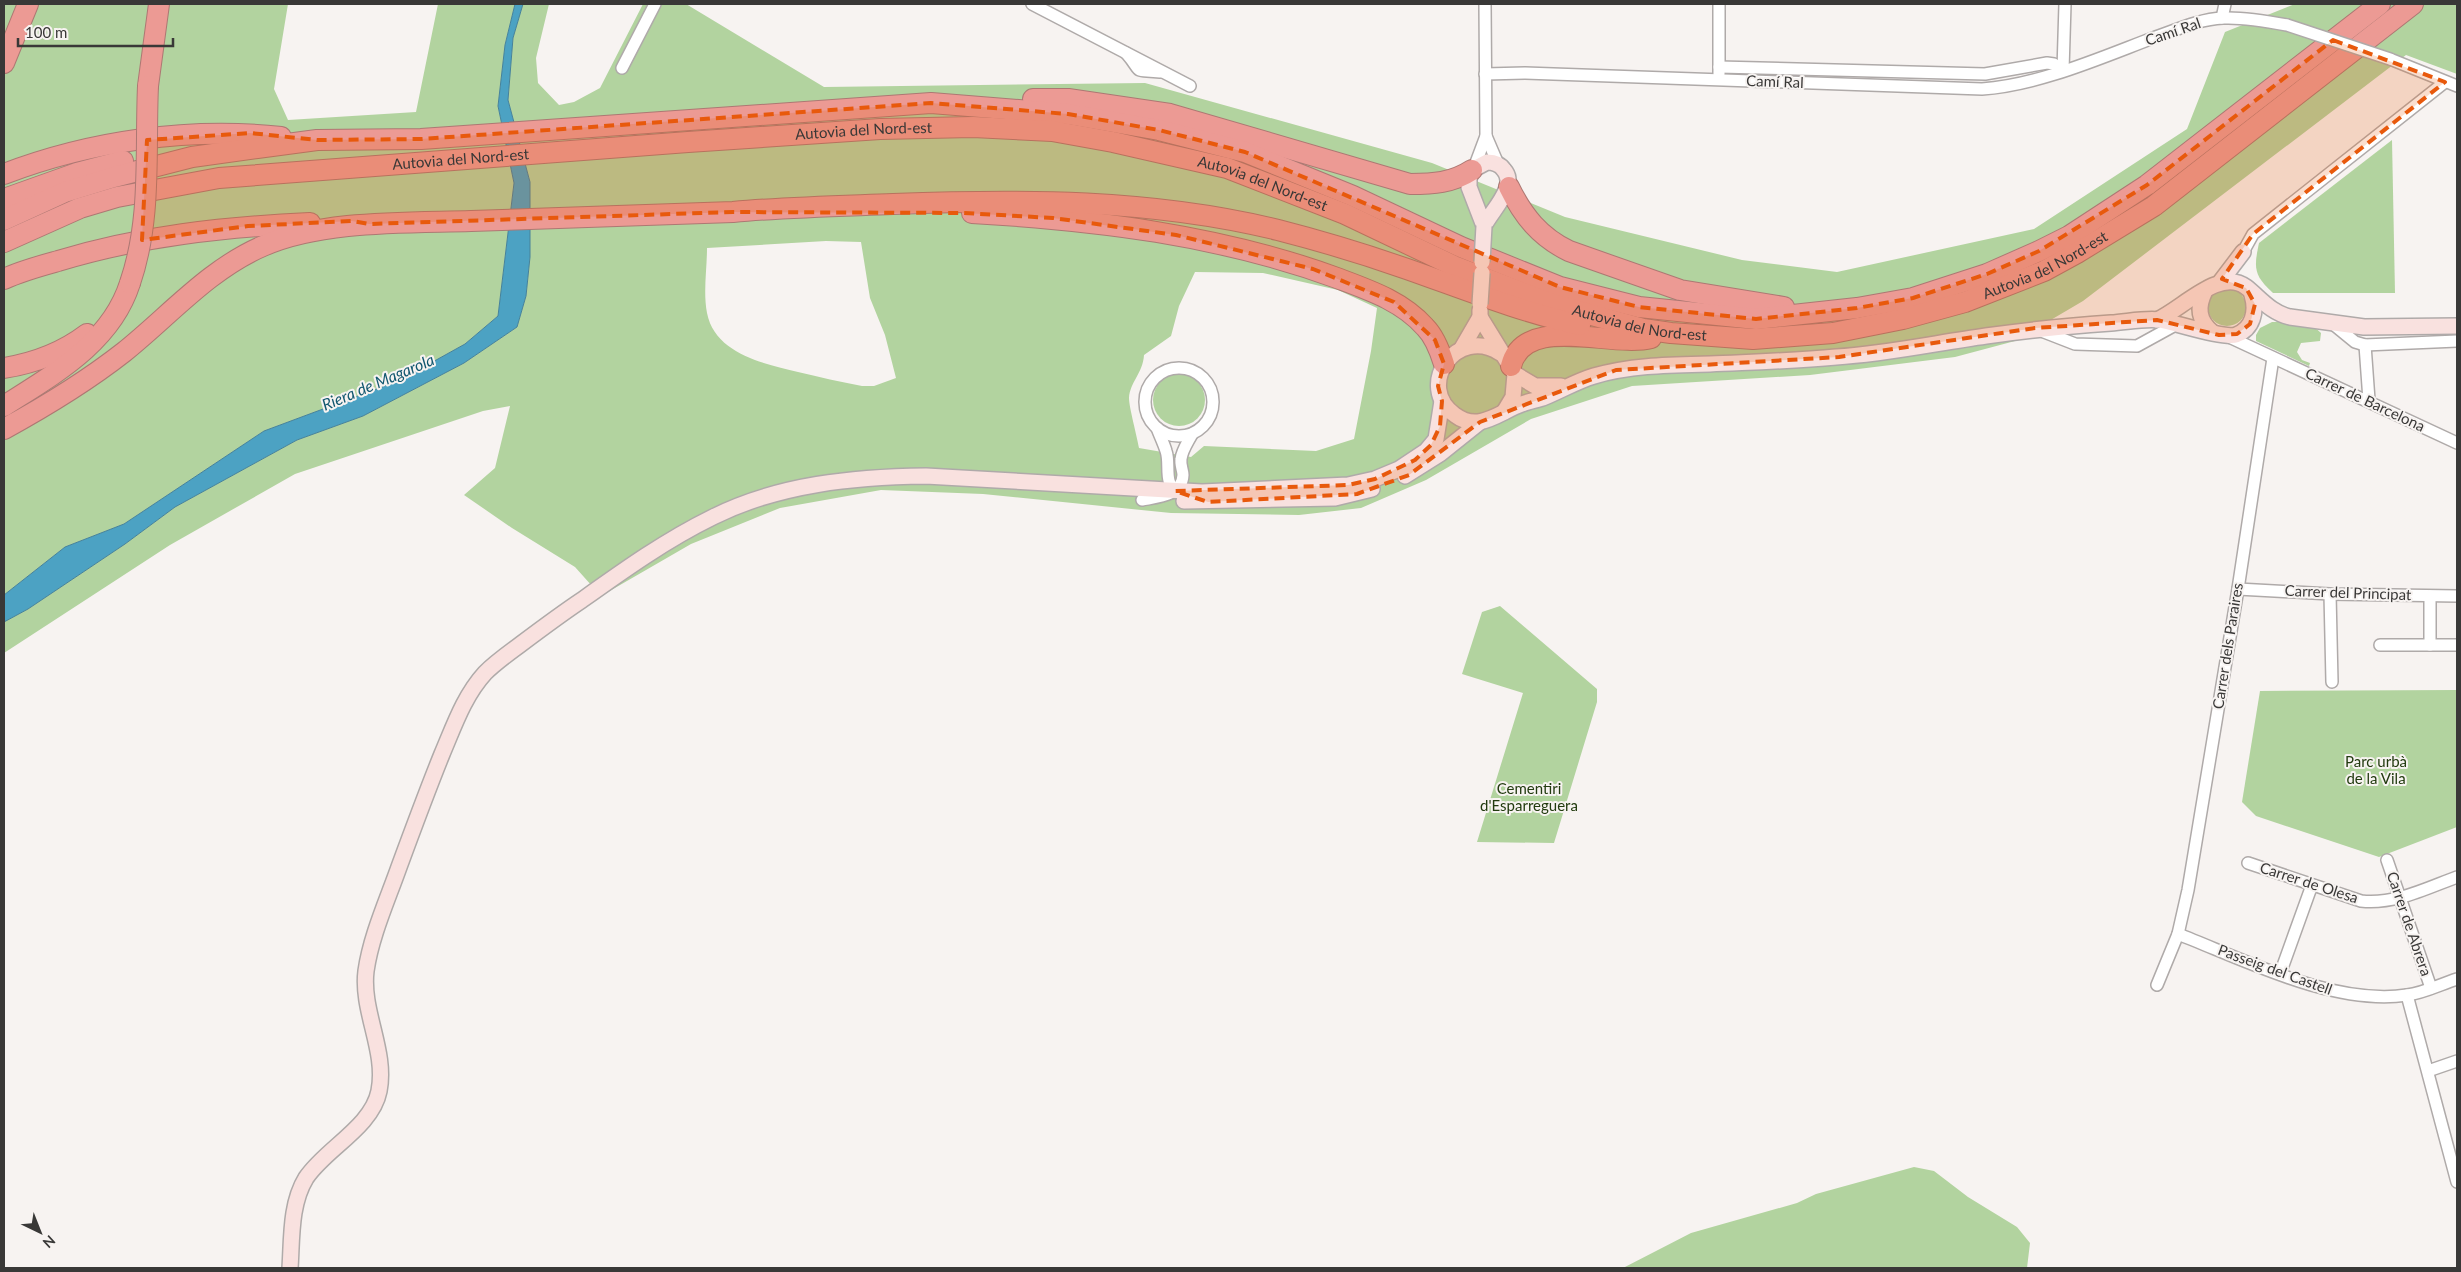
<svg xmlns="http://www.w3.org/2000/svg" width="2461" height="1272" font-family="Lato,sans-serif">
	<rect width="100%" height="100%" fill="#f7f3f1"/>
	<g fill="#b2d39f" fill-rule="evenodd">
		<polygon points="4,4 288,4 274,89 288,120 416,112 438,4 515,4 505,45 498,106 514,183 498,316 465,344 420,369 382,387 264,431 124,524 65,547 4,595"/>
		<path d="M523,4H549L536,58L538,83L559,105L574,102L600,88L643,4H686L824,87L1145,83L1432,163L1565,217L1742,260L1837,272L2034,229L2187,129L2225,32L2295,4H2457V74L2406,55L2083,301L2015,341L1955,357L1810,375L1632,386L1531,419L1426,480L1361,508L1299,515L1171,513L983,494L881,490L780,508L691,544L601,596L575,567L512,528L464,495L495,468L510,406L483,411L295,474L170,545L4,653V622L28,609L125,544L175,507L297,440L363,416L464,363L517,327L526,296L530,257V182L508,100L513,38ZM826,241L861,242L870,298L885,335L896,378L874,386H862C840,382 820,377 798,372C765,364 715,354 707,313C703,292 707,269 707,248ZM1195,272L1263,273L1338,290L1377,308L1371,351L1354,439L1316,451L1204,446L1191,457L1139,448C1137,436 1129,407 1129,398C1130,382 1143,373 1144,355L1171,336L1179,306Z"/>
		<path d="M2392,140L2395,293H2273C2253,275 2254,267 2259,243Z"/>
		<circle cx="2227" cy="307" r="19"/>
		<path d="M2272,322C2287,322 2310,321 2321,333L2320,341L2301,343L2297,352L2302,360L2310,363L2309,366L2256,341V335L2260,328Z"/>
		<circle cx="1179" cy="400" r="26"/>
		<polygon points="1500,606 1597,689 1597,702 1554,843 1477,842 1523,693 1462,674 1482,612"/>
		<polygon points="2457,690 2457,827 2379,857 2256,816 2242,802 2260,691"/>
		<polygon points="1914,1167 1934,1171 1968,1197 2017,1227 2030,1243 2027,1268 1623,1268 1691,1233 1797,1203 1816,1194"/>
	</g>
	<polygon fill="#4ca2c3" stroke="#468299" points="515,4 523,4 513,38 508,100 530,182 530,257 526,296 517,327 464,363 363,416 297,440 175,507 125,544 28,609 4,622 4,595 65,547 124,524 264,431 382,387 420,369 465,344 498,316 514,183 498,106 505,45"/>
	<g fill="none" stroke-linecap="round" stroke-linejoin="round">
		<g stroke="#afaaa9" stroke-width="14">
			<g id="minor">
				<polyline points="1032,4 1190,86"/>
				<polyline points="2222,18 2225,4"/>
				<path d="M1126,53C1145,75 1130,69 1160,72"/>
				<polyline points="2390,59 2457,86"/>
				<polyline points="1719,67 1985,74 2047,63 2054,64 2063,70"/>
				<polyline points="622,68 655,4"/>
				<polyline points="2063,70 2065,4"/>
				<path d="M1485,74L1525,73L1982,89C2039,85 2100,58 2153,38C2176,30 2199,19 2223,18C2244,17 2266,21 2287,25"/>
				<polyline points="1719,74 1719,4"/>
				<polyline points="1486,136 1498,164"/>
				<polyline points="1474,168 1486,136 1485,4"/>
				<polyline points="2243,252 2253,234 2445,82"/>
				<polyline points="2333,324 2355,342 2365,345 2457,341"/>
				<polyline points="2039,330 2075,344 2137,346 2177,324"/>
				<polyline points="2227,336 2457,443"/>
				<polyline points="2365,345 2369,400"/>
				<circle cx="1179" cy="402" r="34"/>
				<path d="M1157,428C1160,436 1164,444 1166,451C1171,465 1162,485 1179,492"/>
				<path d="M1142,500C1158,497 1182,496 1183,475C1183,470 1180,465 1181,459C1182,450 1188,442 1192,434"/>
				<polyline points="2238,589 2330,594 2457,596"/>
				<polyline points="2330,594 2332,682"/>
				<polyline points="2430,596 2430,645"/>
				<polyline points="2380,645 2457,645"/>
				<polyline points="2387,860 2431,988"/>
				<path d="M2248,863L2361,901C2394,905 2427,888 2457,877"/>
				<polyline points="2178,934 2188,890 2238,589 2273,358"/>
				<polyline points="2280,974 2312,885"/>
				<path d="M2157,985L2178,934C2245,960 2334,1006 2407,995C2424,993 2441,984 2457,979"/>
				<polyline points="2407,995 2457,1182"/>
				<polyline points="2428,1071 2457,1061"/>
			</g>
		</g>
		<g stroke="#afaaa9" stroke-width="18">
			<g id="secondary">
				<path d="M1487,162C1494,162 1500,164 1504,170C1518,186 1492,210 1484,226L1469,187V179L1472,170Z"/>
				<polyline points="2221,281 2243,252"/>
				<path d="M2205,291C2197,307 2198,320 2212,332"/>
				<polyline points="1480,317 1515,374 1513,397 1504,412"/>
				<path d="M2157,320C2182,309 2220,267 2246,287C2260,298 2271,313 2290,317L2364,327L2457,326"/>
				<polyline points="1462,348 1480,317 1480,310"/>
				<path d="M1500,353C1457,325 1414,386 1455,415C1479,433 1499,412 1522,404C1529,401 1538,400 1545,397C1562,390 1577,381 1594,376C1632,365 1671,365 1710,364C1752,362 1794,361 1836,357C1886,354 1936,343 1986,336C2028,330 2069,326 2111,323C2127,322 2145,318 2160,320C2176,323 2224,339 2236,335C2253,329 2257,311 2252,295"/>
				<polyline points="1515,374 1535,386 1561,386"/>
				<polyline points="1405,476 1440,454 1480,422"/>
				<polyline points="1184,501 1335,498 1372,489"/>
				<path d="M290,1268C292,1239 290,1204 306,1178C325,1149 372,1127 379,1091C387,1051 361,1011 366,971C371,936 387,901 399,867C413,829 427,791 442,754C454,726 464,696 485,673C496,662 509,653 521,644C541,629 561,614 582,600C624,570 666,540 713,517C779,484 854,477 926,476L1202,492L1348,485L1375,479L1399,469L1426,451L1436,439L1442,401"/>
			</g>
		</g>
		<g stroke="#ad7873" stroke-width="22">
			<g id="motorway">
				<polyline points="4,63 28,4"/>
				<polyline points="148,86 159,4"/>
				<path d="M1033,99H1068L1170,114L1410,184C1433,184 1452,183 1472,170"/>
				<path d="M4,174C90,141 188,127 281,137"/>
				<path d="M1509,187C1523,216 1540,237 1569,251L1680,290L1784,307"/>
				<polyline points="4,199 77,173 123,161"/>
				<path d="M972,213C1095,220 1220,235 1337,278C1369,290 1402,301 1425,327C1435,337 1440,351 1444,364"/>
				<polyline points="4,220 65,192 114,177 192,157 257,148 317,140 421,139 931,103 1068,114 1159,130 1245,152 1353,196 1461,247 1560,287 1639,307 1756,319 1857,308 1913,298 1987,274 2039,251 2069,236 2147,185 2380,4"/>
				<path id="s1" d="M4,242L80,208L117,197L219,178L688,142L880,129L973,127L1052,131L1113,142L1227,168L1345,214L1454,266L1552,304L1643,329L1671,333L1753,339L1833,333L1903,319L1965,302L2044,271L2077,253L2154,206L2413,4"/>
				<path d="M4,279C21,271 40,266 58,261C140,236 224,227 310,223"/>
				<path d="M1511,366C1524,313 1611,348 1651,338"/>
				<path d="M4,368C35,363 62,353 87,334"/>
				<path d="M4,406C54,374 111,343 130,283"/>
				<path d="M4,429C46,406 87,381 124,352C169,316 209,269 263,246C321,220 407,223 471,221C558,218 645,215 733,212C786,207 840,206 893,204C1022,199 1152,199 1278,230C1321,241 1364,254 1407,269C1464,289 1521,312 1580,325"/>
			</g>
		</g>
		<use href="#minor" stroke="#fff" stroke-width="11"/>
		<use href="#secondary" stroke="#f9e1df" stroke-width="15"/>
		<use href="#motorway" stroke="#ec9a94" stroke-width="20"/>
		<g stroke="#afaaa9" stroke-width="14" stroke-linecap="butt">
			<polyline id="minor-bridge" points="2287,25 2390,59"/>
		</g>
		<g stroke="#afaaa9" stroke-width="18" stroke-linecap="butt">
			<g id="secondary-bridge">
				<polyline points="1482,262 1484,226"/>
				<polyline points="1480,304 1482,273"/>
			</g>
		</g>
		<g stroke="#ad7873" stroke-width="22" stroke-linecap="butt">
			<path id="motorway-bridge" d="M130,283C152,219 145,152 148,86"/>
		</g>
		<use href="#minor-bridge" stroke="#fff" stroke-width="11"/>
		<use href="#secondary-bridge" stroke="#f9e1df" stroke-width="15"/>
		<use href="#motorway-bridge" stroke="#ec9a94" stroke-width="20"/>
	</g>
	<path fill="#e8590c" fill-opacity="0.2" stroke="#e8590c" stroke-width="4" stroke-dasharray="10 6" stroke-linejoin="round" d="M2333,40L2445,82L2253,234L2222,279L2246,288L2255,304L2250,324L2237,334L2219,335L2157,320L2035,328L1839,357L1616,370L1480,422L1409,475L1357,494L1208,502L1175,491L1348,485L1375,479L1415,460L1431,445L1440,426L1442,401L1438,386L1444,364L1435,340L1394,302L1313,269L1176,235L1053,218L964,213L733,212L369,224L352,221L248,226L142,240L147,140L250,133L317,140L421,139L931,103L1068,114L1159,130L1245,152L1560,287L1639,307L1756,319L1857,308L1913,298L1987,274L2039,251L2147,185Z"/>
	<g text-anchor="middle" stroke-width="4" stroke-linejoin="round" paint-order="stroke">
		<g font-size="15" fill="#393837" stroke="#f7f3f1">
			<text transform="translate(2173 32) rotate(-19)" y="5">Camí Ral</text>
			<text transform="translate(1775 82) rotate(2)" y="5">Camí Ral</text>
			<text dy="5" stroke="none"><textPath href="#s1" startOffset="872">Autovia del Nord-est</textPath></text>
			<text dy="5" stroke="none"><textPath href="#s1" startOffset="468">Autovia del Nord-est</textPath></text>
			<text dy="5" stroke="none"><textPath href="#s1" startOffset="1278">Autovia del Nord-est</textPath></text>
			<text dy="5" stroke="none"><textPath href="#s1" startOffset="2101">Autovia del Nord-est</textPath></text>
			<text dy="5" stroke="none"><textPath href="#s1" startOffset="1682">Autovia del Nord-est</textPath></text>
			<text transform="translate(2365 400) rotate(25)" y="5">Carrer de Barcelona</text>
			<text transform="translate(2348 593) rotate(2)" y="5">Carrer del Principat</text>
			<text transform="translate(2228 646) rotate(-81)" y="5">Carrer dels Paraires</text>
			<text transform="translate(2309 883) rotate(18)" y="5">Carrer de Olesa</text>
			<text transform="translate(2409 924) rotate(71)" y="5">Carrer de Abrera</text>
			<text transform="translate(2275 970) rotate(20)" y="5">Passeig del Castell</text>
		</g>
		<g font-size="15" fill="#223b0f" stroke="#f7f3f1">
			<text x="2376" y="767">Parc urbà<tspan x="2376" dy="17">de la Vila</tspan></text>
			<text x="1529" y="794">Cementiri<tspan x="1529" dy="17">d'Esparreguera</tspan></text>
		</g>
		<g font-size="16" font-style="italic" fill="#11576f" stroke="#f7f3f1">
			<text transform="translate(378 382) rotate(-23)" y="6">Riera de Magarola</text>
		</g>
	</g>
	<rect width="2461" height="1272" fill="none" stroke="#393837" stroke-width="10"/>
	<g transform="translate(40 1232) rotate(137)" stroke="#f7f3f1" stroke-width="4" paint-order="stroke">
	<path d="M0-4L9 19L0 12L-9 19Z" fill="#393837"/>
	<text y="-8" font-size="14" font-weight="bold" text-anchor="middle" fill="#393837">N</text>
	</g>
	<path d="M18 38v8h155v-8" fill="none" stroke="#393837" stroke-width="2.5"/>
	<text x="25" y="38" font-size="15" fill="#393837" stroke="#f7f3f1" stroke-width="4" paint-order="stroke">100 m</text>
</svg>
